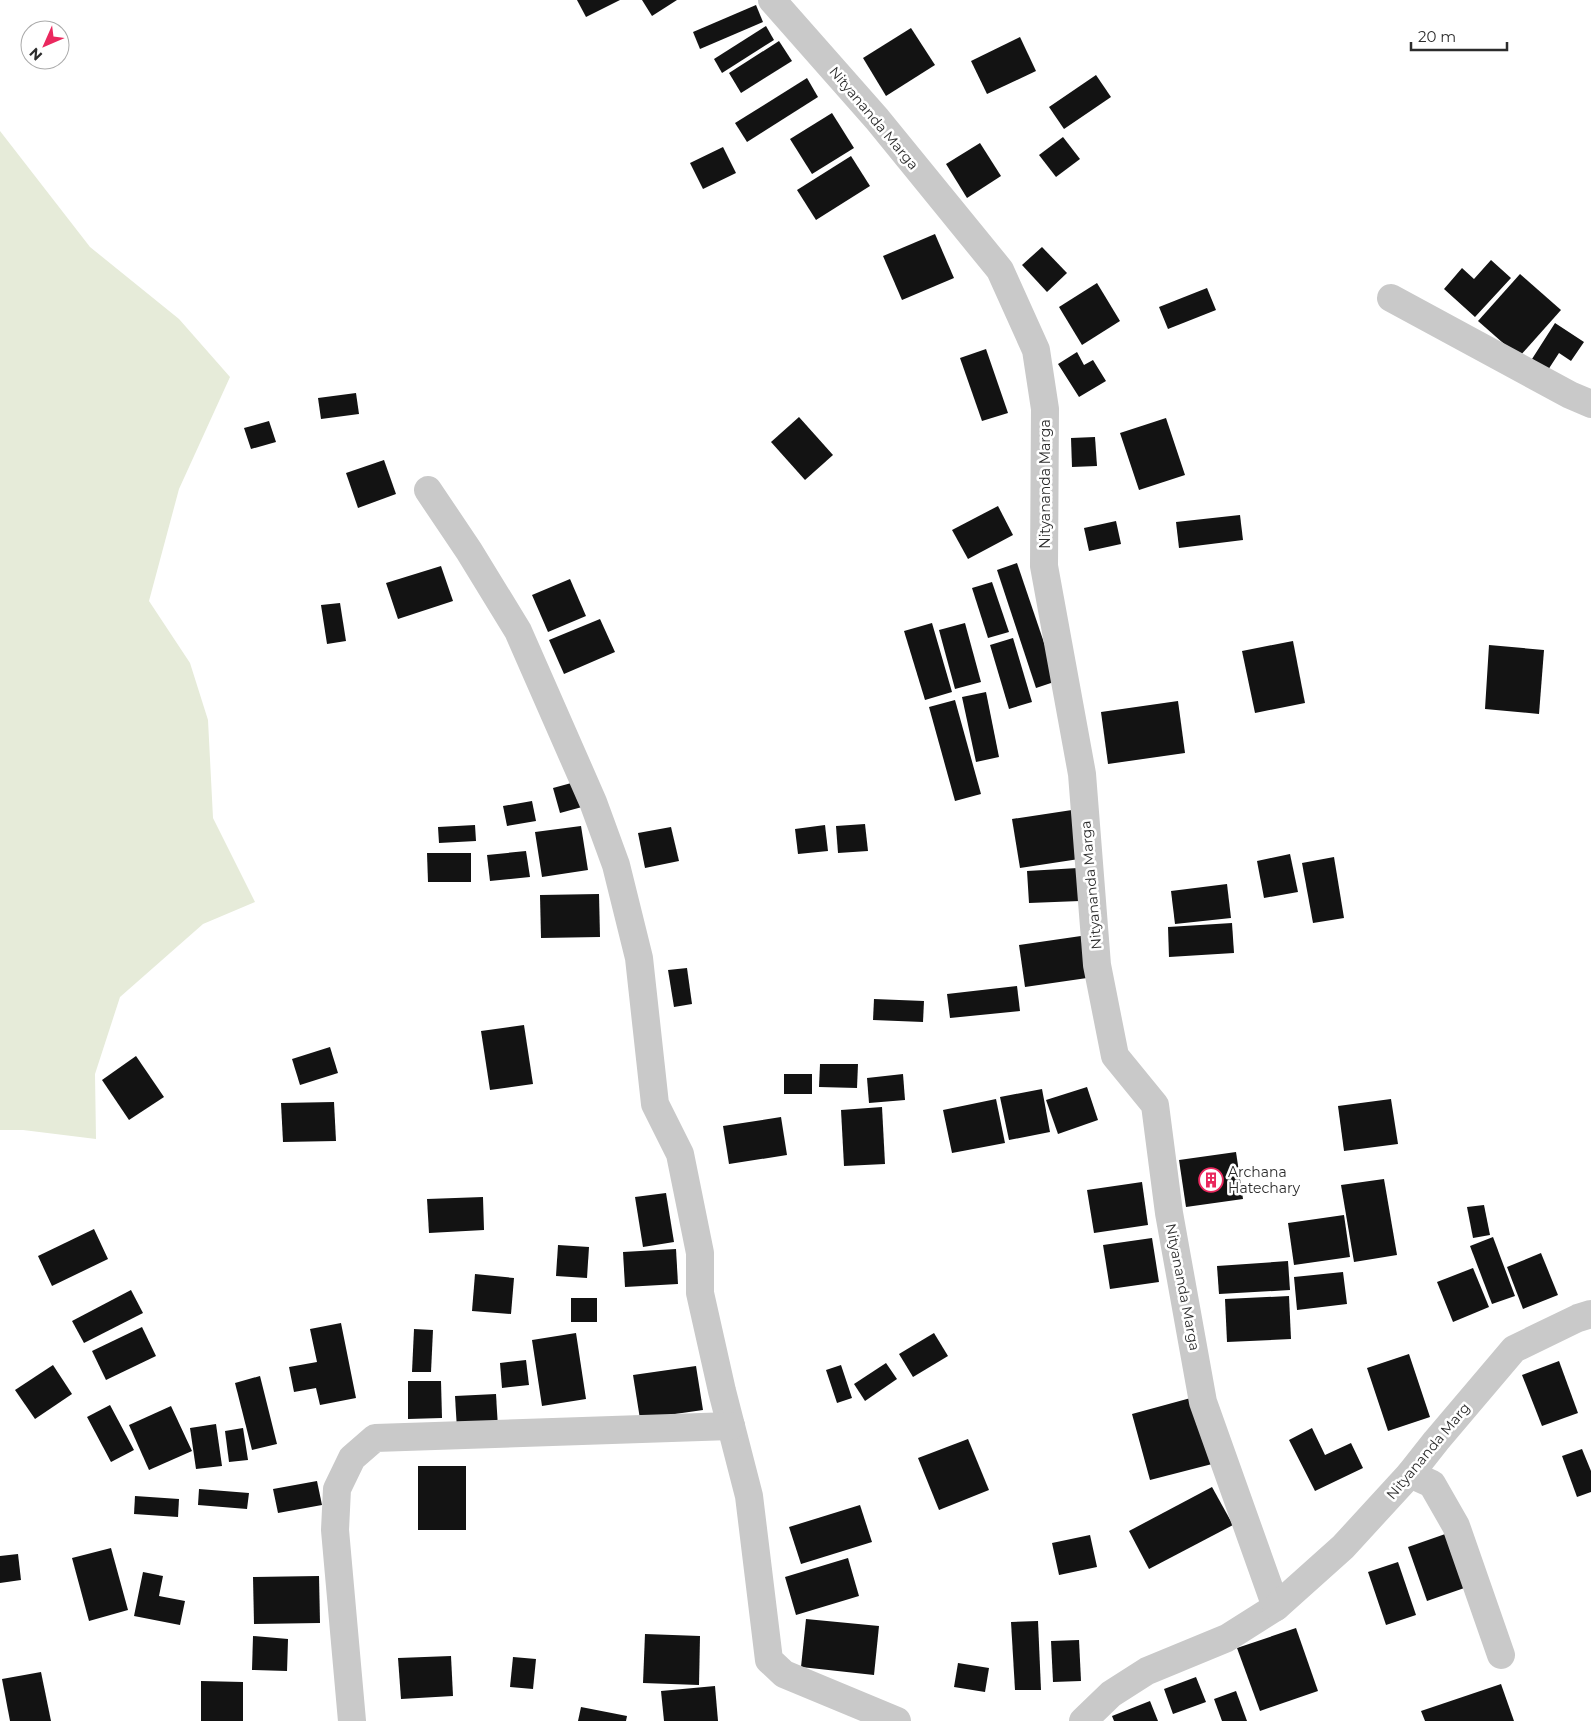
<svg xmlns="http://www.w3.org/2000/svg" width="1591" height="1721" font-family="Montserrat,sans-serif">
	<rect width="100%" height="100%" fill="#fff"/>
	<polygon fill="#e6ebd9" points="0,131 90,247 179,319 230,377 179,489 149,601 190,663 208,720 213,818 255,902 203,924 120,997 95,1074 96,1139 23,1130 0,1130"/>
	<g fill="#131313">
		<polygon points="577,0 620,0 586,17"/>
		<polygon points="642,0 677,0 652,16"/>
		<polygon points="756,5 763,22 700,49 693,32"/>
		<polygon points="766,26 774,40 722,73 714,59"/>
		<polygon points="911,28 935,65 886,96 863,58"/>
		<polygon points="1020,37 1036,71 987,94 971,61"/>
		<polygon points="779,41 792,61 741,93 729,73"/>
		<polygon points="1096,75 1111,97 1064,129 1049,107"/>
		<polygon points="807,78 818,97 747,142 735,123"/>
		<polygon points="832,113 854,148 812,174 790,139"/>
		<polygon points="1063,137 1080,159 1056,177 1039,155"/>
		<polygon points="980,143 1001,176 967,198 946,164"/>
		<polygon points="723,147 736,173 703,189 690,163"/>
		<polygon points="851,156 870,186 816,220 797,190"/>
		<polygon points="935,234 954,278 902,300 883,256"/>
		<polygon points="1042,247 1067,273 1047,292 1022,265"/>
		<polygon points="1491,260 1511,278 1475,317 1444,289 1462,268 1474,279"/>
		<polygon points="1520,274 1561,310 1519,357 1478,321"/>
		<polygon points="1097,283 1120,321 1082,345 1059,307"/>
		<polygon points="1207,288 1216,310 1168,329 1159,307"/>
		<polygon points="1555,323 1584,342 1571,361 1559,353 1548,370 1532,359"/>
		<polygon points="986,349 1008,413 982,421 960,358"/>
		<polygon points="1077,352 1084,365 1093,360 1106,381 1079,397 1058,364"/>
		<polygon points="356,393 359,414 321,419 318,398"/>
		<polygon points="799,417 833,455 805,480 771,442"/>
		<polygon points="1166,418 1185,475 1139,490 1120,433"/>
		<polygon points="269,421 276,442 251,449 244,428"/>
		<polygon points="1095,437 1097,466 1072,467 1071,438"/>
		<polygon points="384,460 396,494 358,508 346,473"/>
		<polygon points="998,506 1013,535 968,559 952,530"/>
		<polygon points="1240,515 1243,540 1179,548 1176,522"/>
		<polygon points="1116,521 1121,544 1089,551 1084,528"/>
		<polygon points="1017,563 1057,681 1036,688 997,570"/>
		<polygon points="441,566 453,601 398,619 386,583"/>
		<polygon points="570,579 586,616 548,632 532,595"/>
		<polygon points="992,582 1009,632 988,638 972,588"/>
		<polygon points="340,603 346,641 327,644 321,605"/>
		<polygon points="600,619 615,652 564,674 549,640"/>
		<polygon points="932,623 952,692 925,700 904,631"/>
		<polygon points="965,623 981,682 955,689 939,630"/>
		<polygon points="1013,638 1032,702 1009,709 990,645"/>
		<polygon points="1293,641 1305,703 1255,713 1242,651"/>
		<polygon points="1489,645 1544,650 1539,714 1485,709"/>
		<polygon points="986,692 999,757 976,762 962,697"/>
		<polygon points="955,700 981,794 955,801 929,707"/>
		<polygon points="1178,701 1185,753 1108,764 1101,712"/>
		<polygon points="575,782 582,807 560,813 553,788"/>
		<polygon points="532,801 536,821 507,826 503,806"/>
		<polygon points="1072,810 1079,859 1020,868 1012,819"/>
		<polygon points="865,824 868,851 838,853 836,826"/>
		<polygon points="475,825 476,841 439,843 438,827"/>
		<polygon points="825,825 828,851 798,854 795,829"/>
		<polygon points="581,826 588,870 542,877 535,832"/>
		<polygon points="671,827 679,861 645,868 638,833"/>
		<polygon points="526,851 530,877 490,881 487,855"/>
		<polygon points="427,853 471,853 471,882 428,882"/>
		<polygon points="1290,854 1298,892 1264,898 1257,861"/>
		<polygon points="1334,857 1344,918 1313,923 1302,863"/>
		<polygon points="1078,868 1080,901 1029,903 1027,871"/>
		<polygon points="1227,884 1231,918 1175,924 1171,891"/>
		<polygon points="599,894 600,937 541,938 540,895"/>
		<polygon points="1232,923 1234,953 1169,957 1168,927"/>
		<polygon points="1081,936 1087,978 1025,987 1019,945"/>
		<polygon points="687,968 692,1004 674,1007 668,970"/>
		<polygon points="1017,986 1020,1011 950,1018 947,994"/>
		<polygon points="874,999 924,1001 923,1022 873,1020"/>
		<polygon points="524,1025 533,1084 490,1090 481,1031"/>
		<polygon points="330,1047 338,1073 300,1085 292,1059"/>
		<polygon points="136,1056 164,1097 129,1120 102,1080"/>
		<polygon points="820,1064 858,1064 857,1088 819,1087"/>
		<rect x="784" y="1074" width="28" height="20"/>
		<polygon points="903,1074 905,1100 869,1103 867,1078"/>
		<polygon points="1087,1087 1098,1120 1058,1134 1046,1100"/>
		<polygon points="1042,1089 1050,1132 1009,1140 1000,1097"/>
		<polygon points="996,1099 1005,1143 952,1153 943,1110"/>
		<polygon points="1391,1099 1398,1144 1344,1151 1338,1106"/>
		<polygon points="334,1102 336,1141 283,1142 281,1103"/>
		<polygon points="882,1107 885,1164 844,1166 841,1110"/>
		<polygon points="781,1117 787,1155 729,1164 723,1126"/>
		<polygon points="1236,1152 1243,1199 1186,1207 1179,1160"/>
		<polygon points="1384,1179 1397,1255 1354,1262 1341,1185"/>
		<polygon points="1142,1182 1148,1225 1094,1233 1087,1190"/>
		<polygon points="666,1193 674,1242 643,1247 635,1197"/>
		<polygon points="483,1197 484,1230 429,1233 427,1199"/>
		<polygon points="1484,1205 1490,1235 1473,1238 1467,1207"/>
		<polygon points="1344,1215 1350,1257 1294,1265 1288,1223"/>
		<polygon points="94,1229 108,1259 52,1286 38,1256"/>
		<polygon points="1493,1237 1515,1296 1492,1304 1470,1246"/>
		<polygon points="1152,1238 1159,1282 1110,1289 1103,1245"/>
		<polygon points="558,1245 589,1247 587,1278 556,1276"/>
		<polygon points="676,1249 678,1284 625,1287 623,1252"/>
		<polygon points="1541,1253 1558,1295 1523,1309 1507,1267"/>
		<polygon points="1288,1261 1290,1290 1219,1294 1217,1266"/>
		<polygon points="1473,1268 1489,1307 1453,1322 1437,1282"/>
		<polygon points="1343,1272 1347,1304 1297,1310 1294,1277"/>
		<polygon points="475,1274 514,1278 511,1314 472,1311"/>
		<polygon points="131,1290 143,1313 84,1343 72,1321"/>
		<polygon points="1289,1296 1291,1339 1227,1342 1225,1299"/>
		<rect x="571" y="1298" width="26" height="24"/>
		<polygon points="341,1323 356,1398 320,1405 316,1388 294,1392 289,1367 317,1362 310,1329"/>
		<polygon points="142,1327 156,1356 106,1380 92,1351"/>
		<polygon points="414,1329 433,1330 431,1372 412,1372"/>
		<polygon points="576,1333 586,1399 542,1406 532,1340"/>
		<polygon points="934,1333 948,1356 913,1377 899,1354"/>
		<polygon points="1409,1354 1430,1417 1388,1431 1367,1368"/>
		<polygon points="526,1360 529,1385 502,1388 500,1363"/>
		<polygon points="1559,1361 1578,1413 1542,1426 1522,1375"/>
		<polygon points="886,1363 897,1379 865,1401 854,1384"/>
		<polygon points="53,1365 72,1394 35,1419 15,1390"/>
		<polygon points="841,1365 852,1398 837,1403 826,1370"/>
		<polygon points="696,1366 703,1410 640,1419 633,1375"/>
		<polygon points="260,1376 277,1444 252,1450 235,1383"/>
		<polygon points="408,1381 441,1381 442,1418 408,1419"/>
		<polygon points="496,1394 498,1428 457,1430 455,1396"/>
		<polygon points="1198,1396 1216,1463 1150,1480 1132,1414"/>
		<polygon points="110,1405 134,1450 111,1462 87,1417"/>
		<polygon points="171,1406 192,1451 149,1470 129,1425"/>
		<polygon points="216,1424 222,1466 196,1469 190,1428"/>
		<polygon points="243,1428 248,1460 229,1462 225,1431"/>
		<polygon points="1312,1428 1325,1455 1351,1443 1363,1468 1315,1491 1289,1440"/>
		<polygon points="968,1439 989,1490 939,1510 918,1458"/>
		<polygon points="1582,1449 1591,1471 1591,1492 1577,1497 1562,1456"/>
		<rect x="418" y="1466" width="48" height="64"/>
		<polygon points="317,1481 322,1505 278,1513 273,1489"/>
		<polygon points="1212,1487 1233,1525 1149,1569 1129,1531"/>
		<polygon points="199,1489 249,1493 247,1509 198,1505"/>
		<polygon points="135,1496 179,1499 178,1517 134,1514"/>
		<polygon points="860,1505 872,1542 801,1564 789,1527"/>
		<polygon points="1451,1532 1470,1586 1427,1601 1408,1547"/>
		<polygon points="1090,1535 1097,1567 1059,1575 1052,1543"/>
		<polygon points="111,1548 128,1610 89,1621 72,1558"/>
		<polygon points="18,1554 21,1580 0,1583 0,1556"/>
		<polygon points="848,1558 859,1596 796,1615 785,1577"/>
		<polygon points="1398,1562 1416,1615 1386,1625 1368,1572"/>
		<polygon points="143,1572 163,1576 159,1596 185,1601 180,1625 134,1616"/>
		<polygon points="319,1576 320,1623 254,1624 253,1577"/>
		<polygon points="806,1619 879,1626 874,1675 801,1667"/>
		<polygon points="1038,1621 1041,1690 1015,1690 1011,1622"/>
		<polygon points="1296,1628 1318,1691 1260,1711 1237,1648"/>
		<polygon points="645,1634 700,1636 699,1685 643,1683"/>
		<polygon points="253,1636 288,1639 287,1671 252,1670"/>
		<polygon points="1079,1640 1081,1681 1053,1682 1051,1641"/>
		<polygon points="451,1656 453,1696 401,1699 398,1658"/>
		<polygon points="513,1657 536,1659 533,1689 510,1687"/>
		<polygon points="958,1663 989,1668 985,1692 954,1687"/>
		<polygon points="41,1672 51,1721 10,1721 2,1679"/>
		<polygon points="1196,1677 1206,1702 1173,1714 1164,1689"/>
		<polygon points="201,1681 243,1682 243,1721 201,1721"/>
		<polygon points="1501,1684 1514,1721 1425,1721 1421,1711"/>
		<polygon points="715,1686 718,1721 664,1721 661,1691"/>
		<polygon points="1236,1691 1247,1721 1222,1721 1214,1699"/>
		<polygon points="1150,1701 1158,1721 1114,1721 1112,1716"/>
		<polygon points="581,1707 627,1716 626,1721 578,1721"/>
	</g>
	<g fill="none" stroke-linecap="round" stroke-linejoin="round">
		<g stroke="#c9c9c9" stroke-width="28">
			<polyline points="772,0 877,119 1000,270 1036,350 1045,409 1044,566 1082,774 1097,965 1115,1056 1155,1105 1169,1213 1203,1402 1276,1607 1227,1638 1147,1671 1111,1694 1083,1721"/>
			<polyline points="1391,298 1570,395 1591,404"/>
			<polyline points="428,490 469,551 518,631 593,802 616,865 639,958 655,1104 680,1154 700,1253 700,1293 722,1391 749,1496 769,1660 784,1674 897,1721"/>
			<polyline points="1410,1474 1432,1484 1456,1526 1501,1655"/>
			<polyline points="1276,1607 1343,1547 1410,1474 1436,1441 1514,1349 1578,1318 1591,1314"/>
			<polyline points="352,1721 335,1530 337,1489 352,1458 375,1438 731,1426"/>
		</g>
	</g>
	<defs>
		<g id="building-ring" transform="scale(1.25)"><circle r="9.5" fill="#fff" stroke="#ea285e" stroke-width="1.5"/><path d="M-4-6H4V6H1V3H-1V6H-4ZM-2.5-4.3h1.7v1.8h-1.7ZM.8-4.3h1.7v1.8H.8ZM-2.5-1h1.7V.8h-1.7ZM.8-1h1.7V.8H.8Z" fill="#ea285e"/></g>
	</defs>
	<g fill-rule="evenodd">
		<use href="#building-ring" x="1211" y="1180"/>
	</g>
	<g text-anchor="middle" stroke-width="5" stroke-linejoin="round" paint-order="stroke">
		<g font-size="14" fill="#2c2c2c" stroke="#fff">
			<text transform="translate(874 118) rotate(50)" y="5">Nityananda Marga</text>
			<text transform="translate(1045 484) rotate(-90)" y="5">Nityananda Marga</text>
			<text transform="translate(1091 885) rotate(-95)" y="5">Nityananda Marga</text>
			<text transform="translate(1183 1287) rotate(79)" y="5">Nityananda Marga</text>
			<text transform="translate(1428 1451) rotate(-50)" y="5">Nityananda Marg</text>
		</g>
		<g font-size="14" fill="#2c2c2c" stroke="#fff" text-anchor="start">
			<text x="1228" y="1177">Archana<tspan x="1228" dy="16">Hatechary</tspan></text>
		</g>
	</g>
	<g transform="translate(45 45) rotate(225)"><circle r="24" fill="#ffffff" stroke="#ababab"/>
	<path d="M0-4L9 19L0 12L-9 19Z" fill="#ea285e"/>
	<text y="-8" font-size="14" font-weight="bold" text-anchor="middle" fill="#2c2c2c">N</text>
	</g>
	<path d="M1411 42v8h96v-8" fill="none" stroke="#2c2c2c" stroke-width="2.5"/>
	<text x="1418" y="42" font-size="15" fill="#2c2c2c" stroke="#ffffff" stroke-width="4" paint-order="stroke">20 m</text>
</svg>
